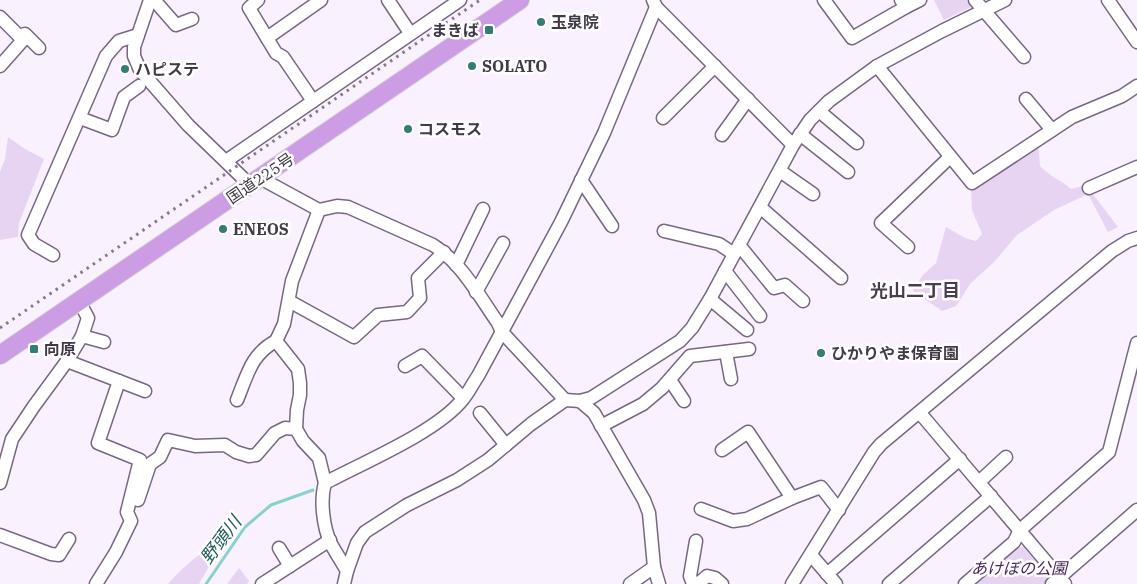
<svg xmlns="http://www.w3.org/2000/svg" width="1137" height="584" font-family="'IBM Plex Serif','Noto Sans JP',serif">
	<rect width="100%" height="100%" fill="#f9f1fe"/>
	<g fill="#e7d4f2">
		<polygon points="934,0 967,0 971,7 944,20"/>
		<polygon points="8,137 25,149 44,159 19,223 18,237 0,240 0,172 5,159"/>
		<path d="M1038,140L1040,166C1050,177 1060,179 1071,189L1086,185L1118,227L1108,232L1088,194L1054,210L1017,235L995,261L970,284L956,306L942,311L913,291L922,276L936,263L946,227L965,238L976,241L982,234L972,210L971,186Z"/>
		<path d="M224,540L199,584H168C184,565 202,551 224,540Z"/>
		<polygon points="1023,547 1048,576 1048,582 1046,584 977,584 976,582 1016,548"/>
		<polygon points="239,568 249,581 247,584 227,584"/>
	</g>
	<g fill="none" stroke-linecap="round" stroke-linejoin="round">
		<polyline stroke="#89d1cb" stroke-width="3" points="206,584 245,527 271,505 313,490"/>
		<g stroke="#786782" stroke-width="15">
			<g id="minor">
				<polyline points="150,0 134,47 134,56 140,70 188,125 250,185"/>
				<polyline points="258,0 249,8 276,53 283,57 313,101"/>
				<polyline points="388,0 410,33"/>
				<polyline points="824,0 852,38 906,7 901,0"/>
				<polyline points="975,0 1024,57"/>
				<polyline points="1108,0 1137,42"/>
				<polyline points="155,1 176,25 192,19"/>
				<polyline points="656,7 793,145"/>
				<polyline points="906,7 920,0"/>
				<polyline points="0,17 23,40 0,66"/>
				<polyline points="19,36 25,34 39,48"/>
				<polyline points="267,38 321,0"/>
				<polyline points="877,66 972,183 1072,117 1122,96 1137,86"/>
				<polyline points="1026,99 1052,130"/>
				<polyline points="819,111 857,143"/>
				<polyline points="80,118 112,130 124,97 139,86"/>
				<polyline points="663,118 715,66"/>
				<polyline points="800,134 848,172"/>
				<polyline points="722,135 748,99"/>
				<polyline points="226,161 460,0"/>
				<polyline points="780,171 813,194"/>
				<path d="M260,178L319,210L337,206L348,207L433,245C462,263 479,296 498,323L502,332L565,400"/>
				<polyline points="581,180 612,226"/>
				<polyline points="1089,188 1137,167"/>
				<polyline points="760,207 841,278"/>
				<polyline points="664,231 719,244 734,254"/>
				<polyline points="739,245 774,288 785,285 803,301"/>
				<polyline points="908,247 881,223 950,157"/>
				<polyline points="53,255 34,244 28,235 106,56 119,41 138,35"/>
				<polyline points="456,265 483,209"/>
				<polyline points="725,271 760,316"/>
				<polyline points="476,292 503,243"/>
				<polyline points="710,299 747,330"/>
				<polyline points="289,301 354,337 378,315 407,312 420,298 418,278 444,252"/>
				<polyline points="82,336 104,342"/>
				<polyline points="726,352 731,379"/>
				<polyline points="67,361 119,381 98,443 140,460 127,512 131,521 116,552 96,584"/>
				<polyline points="405,366 422,356 463,398"/>
				<polyline points="670,380 684,401"/>
				<polyline points="119,381 145,391"/>
				<path d="M237,400C247,376 251,354 276,341"/>
				<polyline points="580,401 594,413 644,500 649,513 654,567 659,584"/>
				<polyline points="480,413 506,445"/>
				<polyline points="920,413 1065,584"/>
				<polyline points="601,426 643,404 662,388 690,356 749,349"/>
				<polyline points="296,429 297,410 300,395 300,383 298,369 276,341 284,324 292,281 319,210"/>
				<polyline points="722,450 748,432 792,498 821,487 839,510"/>
				<polyline points="979,482 1006,457"/>
				<polyline points="0,483 12,439 34,406 67,361 82,336 88,318 79,301"/>
				<polyline points="138,500 150,464 160,457 168,440 195,446 225,445 236,452 249,456 256,455 275,433 285,428 296,429 303,441 319,458 325,483"/>
				<polyline points="701,509 733,521 747,519 792,498"/>
				<polyline points="0,535 51,554 59,555 69,539"/>
				<polyline points="279,548 290,566"/>
				<polyline points="811,555 836,584"/>
				<path d="M347,571C342,562 336,553 331,544C323,527 320,500 325,483C364,462 437,432 463,399C469,392 473,383 478,376L561,222L604,133L656,7L653,0"/>
				<polyline points="827,574 960,459"/>
				<polyline points="262,584 330,540"/>
				<polyline points="344,584 347,571 357,543 365,532 407,505 457,480 488,460 531,424 565,400 580,401 591,398 680,341 692,328 710,299 793,145 810,120 829,101 877,66 942,31 1005,0"/>
				<polyline points="630,584 654,567"/>
				<polyline points="693,584 690,576 696,541"/>
				<polyline points="698,584 707,576 715,578 722,584"/>
				<polyline points="792,584 874,452 881,444 1112,251 1128,241 1137,238"/>
				<polyline points="889,584 991,496"/>
				<polyline points="965,584 1014,542 1020,530 1109,452 1137,343"/>
				<polyline points="1052,584 1137,510"/>
			</g>
		</g>
		<g stroke="#d5d3d6" stroke-width="20">
			<polyline id="highway" points="0,355 520,0"/>
		</g>
		<use href="#minor" stroke="#fff" stroke-width="12"/>
		<use href="#highway" stroke="#cc9de4" stroke-width="18"/>
		<polyline stroke="#837b88" stroke-width="3" stroke-dasharray="2.5 5" stroke-linecap="butt" points="0,328 480,0"/>
	</g>
	<g fill="#347c77" stroke="#fff" stroke-width="2">
		<circle cx="541" cy="22" r="5"/>
		<rect x="484" y="25" width="10" height="10" rx="2.5"/>
		<circle cx="472" cy="66" r="5"/>
		<circle cx="125" cy="69" r="5"/>
		<circle cx="408" cy="129" r="5"/>
		<circle cx="223" cy="229" r="5"/>
		<rect x="29" y="344" width="10" height="10" rx="2.5"/>
		<circle cx="821" cy="353" r="5"/>
	</g>
	<g text-anchor="middle" stroke-width="5" stroke-linejoin="round" paint-order="stroke">
		<g font-size="16" font-weight="bold" fill="#413946" stroke="#fff" text-anchor="start">
			<text x="551" y="28">玉泉院</text>
			<text x="479" y="36" text-anchor="end">まきば</text>
			<text x="482" y="72">SOLATO</text>
			<text x="135" y="75">ハピステ</text>
			<text x="418" y="135">コスモス</text>
			<text x="233" y="235">ENEOS</text>
			<text x="44" y="355">向原</text>
			<text x="831" y="359">ひかりやま保育園</text>
		</g>
		<g font-size="16" fill="#413946" stroke="#fff">
			<text transform="translate(260 178) rotate(-34)" y="6">国道225号</text>
		</g>
		<g font-size="16" font-style="italic" fill="#4b255d" stroke="#fff">
			<text x="1019" y="574">あけぼの公園</text>
		</g>
		<g font-size="18" font-weight="bold" fill="#4a3a52" stroke="#fff">
			<text x="915" y="297">光山二丁目</text>
		</g>
		<g font-size="18" font-style="italic" fill="#215d5a" stroke="#fff">
			<text transform="translate(221 540) rotate(-53)" y="6">野頭川</text>
		</g>
	</g>
</svg>
